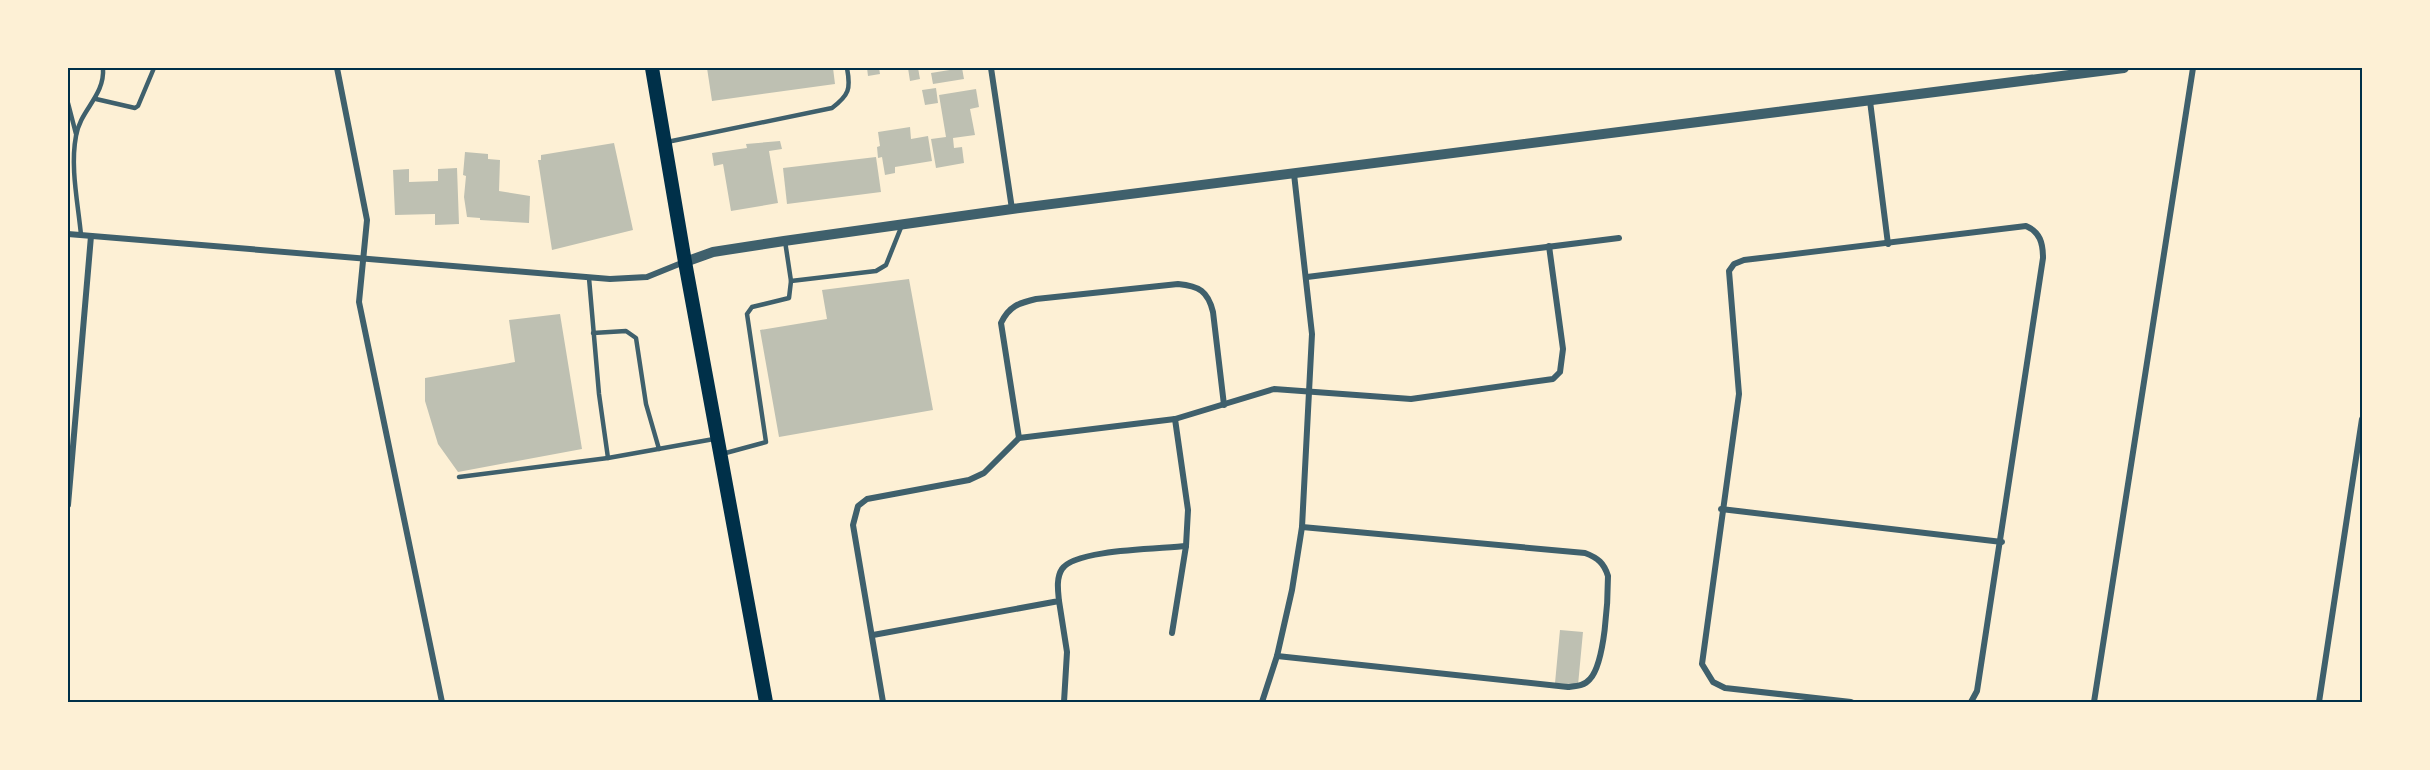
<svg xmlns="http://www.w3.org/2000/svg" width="2430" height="770" font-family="'Zilla Slab',serif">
	<rect width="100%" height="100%" fill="#fdf0d5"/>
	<g fill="#bec0b2">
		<polygon points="707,68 833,68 835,84 712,101"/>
		<polygon points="867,68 879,68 880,74 868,76"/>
		<polygon points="908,68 918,68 920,79 910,81"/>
		<polygon points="962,68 964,79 933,84 931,73"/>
		<polygon points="936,88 938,103 925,105 922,90"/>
		<polygon points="976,89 979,107 970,109 975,135 953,138 954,148 962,147 964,163 936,168 931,139 946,137 939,95"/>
		<polygon points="910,127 911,139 928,136 932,161 895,167 895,173 885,175 882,157 878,158 877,147 880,146 878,132"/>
		<polygon points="780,141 782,149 769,151 778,203 731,211 723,164 714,166 712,153 747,148 746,144"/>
		<polygon points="614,143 633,230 552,250 538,160 541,160 541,155"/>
		<polygon points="465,152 488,154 488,159 500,160 499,191 530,196 529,223 480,220 480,218 467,217 464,197 466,176 463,175"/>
		<polygon points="876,157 881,192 787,204 783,168"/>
		<polygon points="457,168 459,224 435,225 435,214 395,215 393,170 409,169 409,182 438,181 438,169"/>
		<polygon points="909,279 933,410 779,437 760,330 827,319 822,290"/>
		<polygon points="560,314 582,449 458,472 438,444 425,401 425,378 515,362 509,320"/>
		<polygon points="1560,630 1583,632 1578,685 1555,683"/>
	</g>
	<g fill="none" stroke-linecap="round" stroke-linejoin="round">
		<g stroke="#3f606c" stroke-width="4.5">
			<polyline points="96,99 135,108 138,106 154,68"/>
			<polyline points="68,103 76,134"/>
			<path d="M667,142L832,108C849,95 851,89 847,68"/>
			<path d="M81,235C78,203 70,167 76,136C80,110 105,96 103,68"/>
			<polyline points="785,241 791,281 876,271 886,265 902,225"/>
			<polyline points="589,278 599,394 608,458"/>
			<polyline points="593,333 626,331 636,338 646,404 659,449"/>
			<polyline points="722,454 766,442 747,314 752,307 789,298 791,281"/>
			<polyline points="459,477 608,458 714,439"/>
		</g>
		<g stroke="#3f606c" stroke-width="6">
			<polyline points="337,68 367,220 359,302 442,702"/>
			<polyline points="991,68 1012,209"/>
			<polyline points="1870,101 1888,244"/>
			<polyline points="68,234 610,279 647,277 684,262"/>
			<polyline points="1307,277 1619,238"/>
			<path d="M1019,438L1001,323C1009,306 1019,303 1036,299L1178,284C1199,286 1208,291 1213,312L1224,405"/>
			<polyline points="68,505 91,236"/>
			<polyline points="1721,509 2002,542"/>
			<polyline points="1059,601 1067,652 1064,702"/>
			<polyline points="1172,633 1186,546 1188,510 1175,419"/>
			<path d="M873,635L1059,601C1058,591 1056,578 1062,569C1075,549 1162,549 1186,546"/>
			<path d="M1277,656L1568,687C1577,686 1584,686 1590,679C1605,663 1608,599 1608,576C1604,563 1598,558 1585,553L1302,527"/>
			<polyline points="883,702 853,525 858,506 867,499 969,480 984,473 1019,438 1175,419 1274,389 1411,399 1553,379 1560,372 1563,349 1549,246"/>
			<polyline points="1262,702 1277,656 1292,590 1302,527 1312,334 1294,174"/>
			<path d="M1851,702L1725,688L1713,682L1702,664L1739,394L1729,271L1734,264L1744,260L2026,226C2040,232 2043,243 2043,258L1977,691L1971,702"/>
			<polyline points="2094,702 2193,68"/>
			<polyline points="2319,702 2362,419"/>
		</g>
		<polyline stroke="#3f606c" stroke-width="10" points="685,262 713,252 784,241 1012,209 2124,68"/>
		<polyline stroke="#003049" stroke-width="14" points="652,68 685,262 766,702"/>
	</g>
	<rect width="2430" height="770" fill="none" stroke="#fdf0d5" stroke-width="138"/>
	<rect x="69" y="69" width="2292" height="632" fill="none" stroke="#003049" stroke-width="2"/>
</svg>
